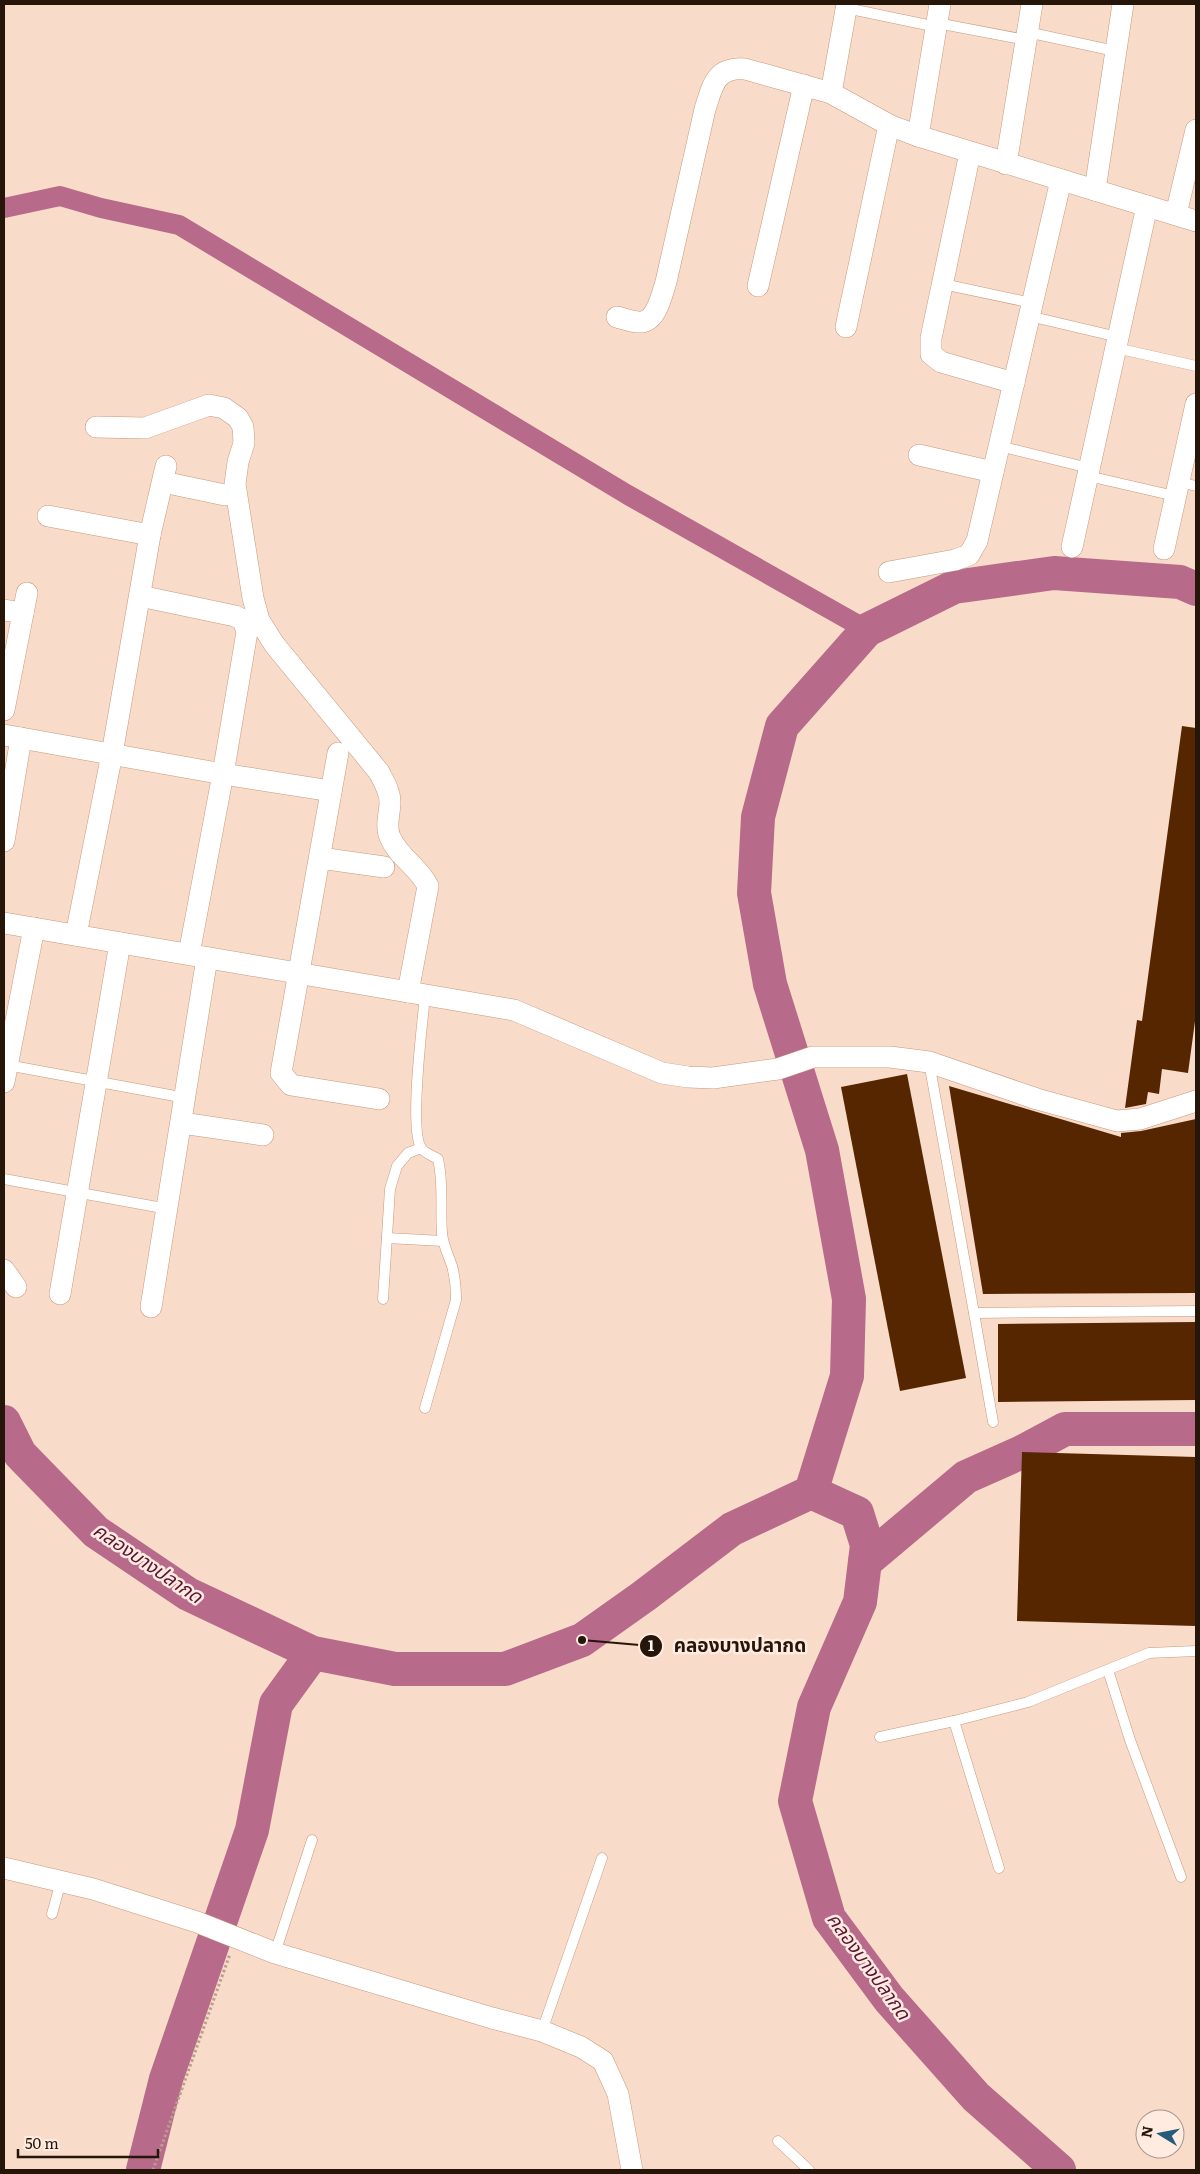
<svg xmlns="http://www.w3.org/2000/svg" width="1200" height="2174" font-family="Literata,'Noto Sans Thai',serif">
	<rect width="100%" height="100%" fill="#f9dbc9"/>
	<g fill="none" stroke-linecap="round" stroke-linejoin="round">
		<polyline stroke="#b76a8a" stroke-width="20" points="4,208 60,196 101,208 179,225 628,495 867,630"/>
		<g stroke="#b76a8a" stroke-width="34">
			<polyline points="4,1422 20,1454 96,1532 188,1594 313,1653 395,1669 505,1669 582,1640 644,1596 732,1529 811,1492 857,1513 867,1545 860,1602 814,1707 795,1801 829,1918 889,1999 976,2097 1059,2170"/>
			<polyline points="811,1492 847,1376 849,1299 822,1150 770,984 754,893 758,817 782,726 867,630 954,587 1054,573 1180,582 1196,589"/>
			<polyline points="865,1562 966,1477 1022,1452 1065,1429 1196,1429"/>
			<polyline points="143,2170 166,2079 252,1830 276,1704 313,1653"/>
		</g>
	</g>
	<g fill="#552600">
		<polygon points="1182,726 1196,728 1196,1014 1188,1073 1162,1069 1159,1094 1148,1092 1146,1104 1125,1108 1137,1020 1142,1021"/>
		<polygon points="907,1074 966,1378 900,1391 841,1087"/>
		<polygon points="949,1086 1121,1137 1121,1133 1141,1131 1196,1119 1196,1293 983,1294"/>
		<polygon points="1196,1322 1196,1400 998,1402 998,1324"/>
		<polygon points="1022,1452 1196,1457 1196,1626 1017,1621"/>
	</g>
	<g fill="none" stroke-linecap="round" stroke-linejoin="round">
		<g stroke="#c7997c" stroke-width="11">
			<g id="lane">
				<polyline points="846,8 937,27"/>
				<polyline points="937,23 1026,40"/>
				<polyline points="1027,32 1115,51"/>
				<polyline points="943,284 1032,303"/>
				<polyline points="1029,316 1118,337"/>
				<polyline points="1116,348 1196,366"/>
				<polyline points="999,446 1089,468"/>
				<polyline points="1088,476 1175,496"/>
				<polyline points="1179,482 1196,486"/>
				<path d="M425,995C423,1020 408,1133 422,1149C425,1153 433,1156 438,1159C444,1184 440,1208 442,1233C443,1245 448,1254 452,1266C455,1277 456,1288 456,1300L425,1408"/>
				<polyline points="929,1062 974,1313 1196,1311"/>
				<polyline points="7,1065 186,1098"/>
				<polyline points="4,1179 168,1209"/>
				<polyline points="387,1238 443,1241"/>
				<polyline points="383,1299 390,1189 397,1166 408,1153 421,1148"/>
				<polyline points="974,1313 993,1422"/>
				<polyline points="1108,1670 1130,1740 1181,1877"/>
				<polyline points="954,1721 999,1868"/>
				<polyline points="880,1737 954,1721 1028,1702 1149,1653 1196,1651"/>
				<polyline points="52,1914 61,1881"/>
				<polyline points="275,1953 312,1840"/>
				<polyline points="542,2031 602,1858"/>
				<polyline points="778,2141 809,2170"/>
			</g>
		</g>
		<g stroke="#c7997c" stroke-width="22">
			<g id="street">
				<polyline points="831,93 847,4"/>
				<polyline points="918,136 940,4"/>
				<polyline points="970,153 931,338 931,354 941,362 1014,383"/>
				<polyline points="1006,164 1032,4"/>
				<polyline points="1095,190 1123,4"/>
				<polyline points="1176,214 1196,130"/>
				<polyline points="758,286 804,85"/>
				<path d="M617,317C625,319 634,323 642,322C657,320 662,294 666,282L705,109C713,85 715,67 745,69L831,93L889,125L918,136L1196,221"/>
				<polyline points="846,327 889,125"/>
				<path d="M96,427L145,428L209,405L224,408L238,418L243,427L244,443L238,462L235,484L253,598L259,620L274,644L379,772C384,782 390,791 390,802C390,813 385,826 390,837C398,857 418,866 428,886L408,992"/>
				<polyline points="919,455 993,472"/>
				<polyline points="163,482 225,495"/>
				<polyline points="48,516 150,535"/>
				<polyline points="1072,547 1147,206"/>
				<polyline points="1164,549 1196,404"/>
				<polyline points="889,572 955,560 969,555 977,541 1061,180"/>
				<polyline points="140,596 235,616 243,620 247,632 223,774 189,954"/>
				<polyline points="4,610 23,613"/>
				<polyline points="4,710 27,593"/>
				<polyline points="4,735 223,774 331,791"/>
				<polyline points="338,753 281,1073 291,1085 379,1099"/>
				<polyline points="4,841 21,738"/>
				<polyline points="320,858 384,867"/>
				<polyline points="4,923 514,1010 662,1073 688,1077 713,1078 778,1069 813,1057 890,1057 929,1062 1037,1099 1117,1121 1140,1119 1196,1101"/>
				<polyline points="76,935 112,754 150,535 166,466"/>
				<polyline points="4,1082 34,928"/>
				<polyline points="182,1123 263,1135"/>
				<polyline points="4,1270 16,1287"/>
				<polyline points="60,1294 120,943"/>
				<polyline points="151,1307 207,958"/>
				<polyline points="4,1868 93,1889 197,1922 275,1953 492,2018 542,2031 581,2047 603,2061 618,2094 632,2170"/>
			</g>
		</g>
		<polyline stroke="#ba9f8f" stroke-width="3" stroke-dasharray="2.5 2.5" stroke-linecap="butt" points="153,2170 230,1954"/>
		<use href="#lane" stroke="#fff" stroke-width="10"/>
		<use href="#street" stroke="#fff" stroke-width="21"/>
	</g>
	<g text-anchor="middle" stroke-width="5" stroke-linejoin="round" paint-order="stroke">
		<g font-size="19" font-style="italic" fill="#5a1337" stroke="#ffebdf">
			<text transform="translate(148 1563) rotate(34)" y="7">คลองบางปลากด</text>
			<text transform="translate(869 1966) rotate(54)" y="7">คลองบางปลากด</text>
		</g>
	</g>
	<path fill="none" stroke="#261509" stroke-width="2" d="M582 1640L651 1646"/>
	<g fill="#261509" stroke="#ffebdf" stroke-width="2">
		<circle cx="582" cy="1640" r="5"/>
		<circle cx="651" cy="1646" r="12"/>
	</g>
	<g font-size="15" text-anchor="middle" font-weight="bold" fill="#fff">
		<text x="651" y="1651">1</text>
	</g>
	<g font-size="19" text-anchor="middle" font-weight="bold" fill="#261509" stroke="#ffebdf" stroke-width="5" stroke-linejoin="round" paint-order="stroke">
		<text x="740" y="1652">คลองบางปลากด</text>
	</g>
	<rect width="1200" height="2174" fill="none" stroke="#261509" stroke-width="10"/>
	<g transform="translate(1160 2134) rotate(280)"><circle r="24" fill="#ffebdf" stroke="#a89589"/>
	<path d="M0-4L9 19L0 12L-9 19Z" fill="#265c77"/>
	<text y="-8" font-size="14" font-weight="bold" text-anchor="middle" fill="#261509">N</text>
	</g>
	<path d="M18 2149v8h140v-8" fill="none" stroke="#261509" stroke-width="2.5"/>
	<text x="25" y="2149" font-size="15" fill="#261509" stroke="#ffebdf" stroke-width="4" paint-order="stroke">50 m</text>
</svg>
